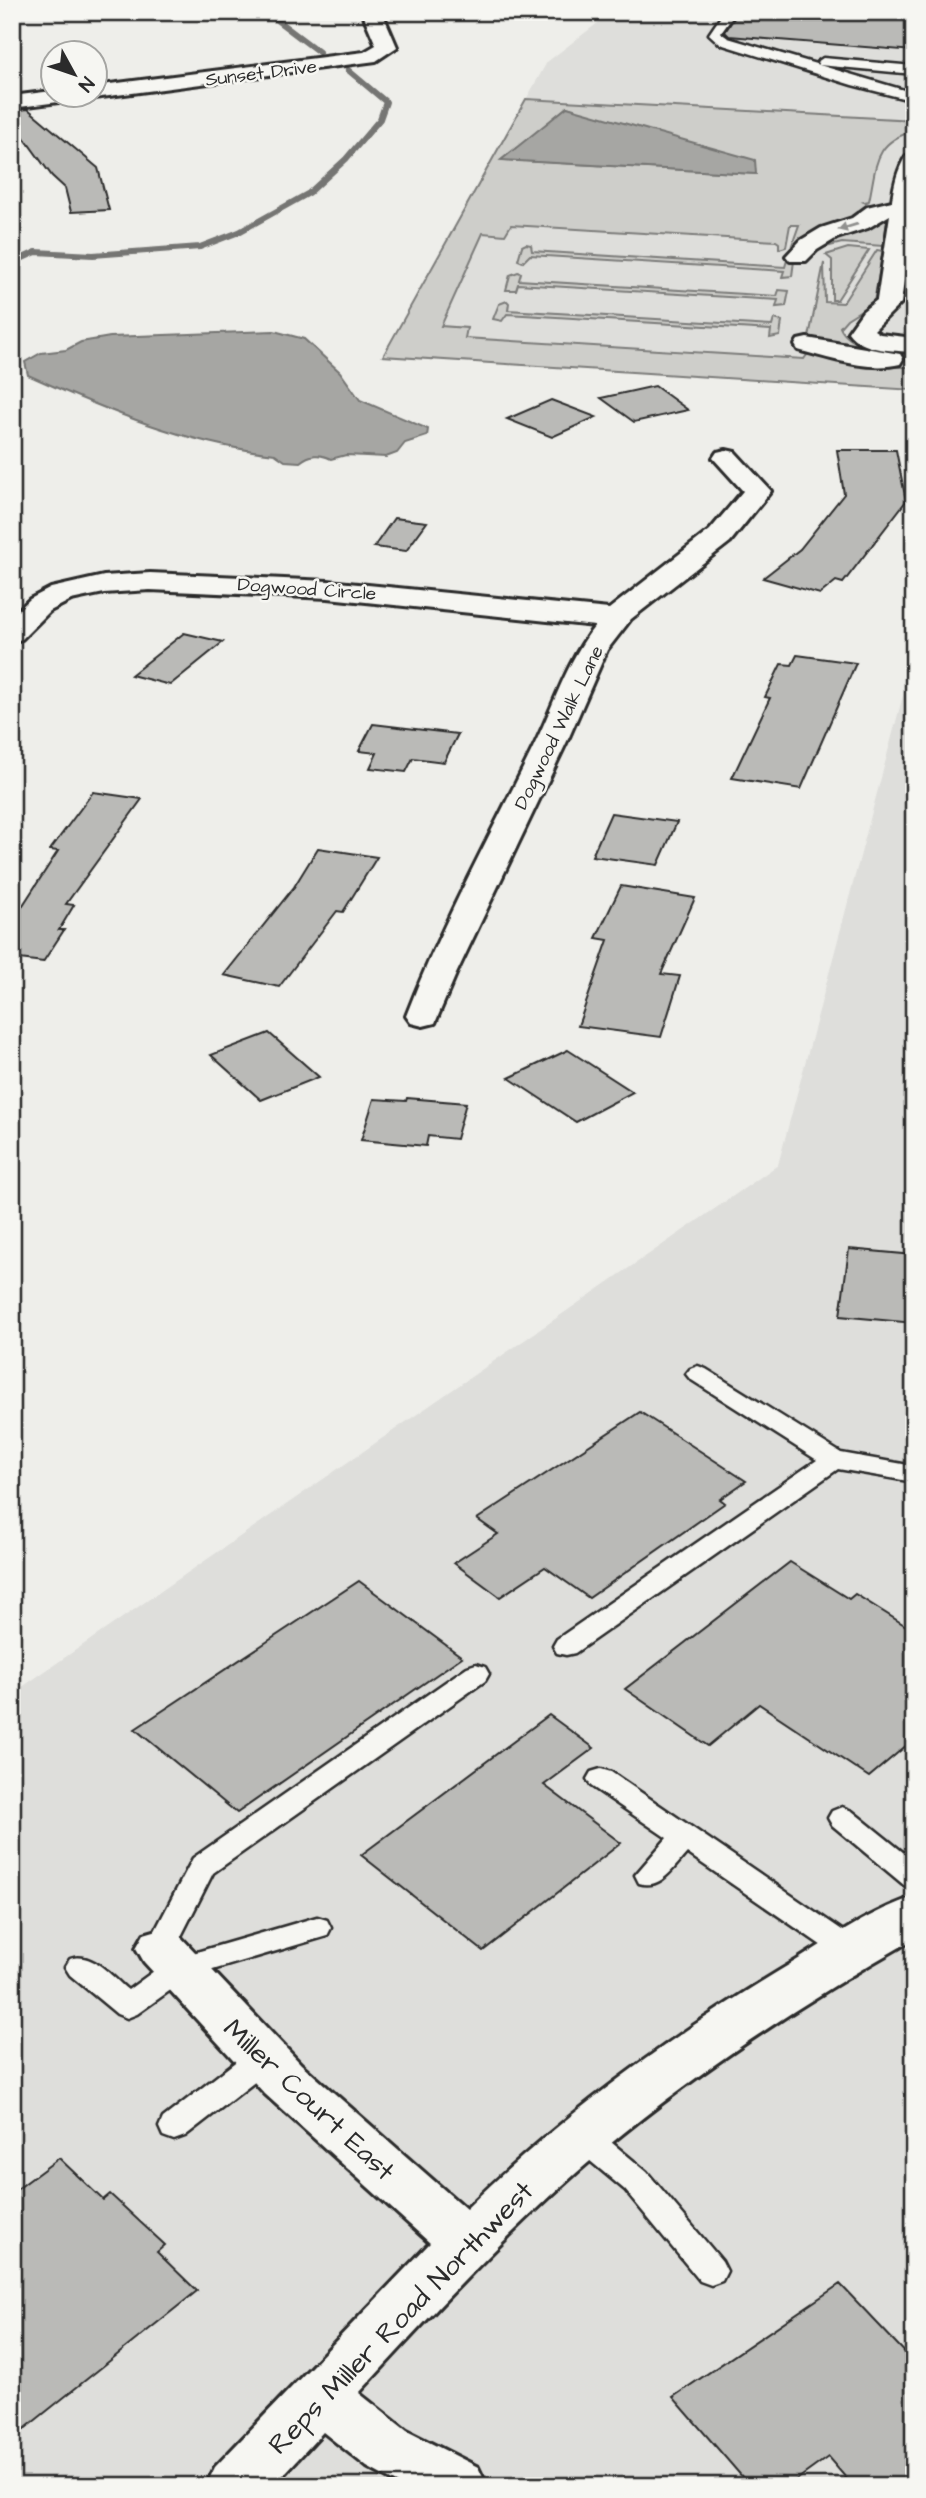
<svg xmlns="http://www.w3.org/2000/svg" width="926" height="2498" font-family="'Architects Daughter',sans-serif">
	<rect width="100%" height="100%" fill="#eeeeea"/>
	<filter id="ink" filterUnits="userSpaceOnUse"><feTurbulence type="fractalNoise" baseFrequency=".0143" numOctaves="2"/><feDisplacementMap in="SourceGraphic" scale="14" xChannelSelector="R" yChannelSelector="G"/><feConvolveMatrix kernelMatrix="1 2 1 2 8 2 1 2 1" color-interpolation-filters="sRGB"/></filter>
	<g filter="url(#ink)">
		<g fill="#dededb">
			<polygon points="612,12 914,12 914,390 383,356 547,62"/>
			<polygon points="914,654 914,2486 12,2486 12,1694 778,1165"/>
		</g>
		<g fill="#cececa" stroke="#7c7c7a" stroke-width="2" fill-rule="evenodd">
			<path d="M526,99L914,120V131C873,142 877,165 869,201L864,202L869,204L862,214L795,245H792L799,225H790L786,247L779,249V243L776,241L511,225L505,235L483,233L441,326L467,328L465,338L804,359L809,352L870,365L871,367H914V390L383,356ZM567,107L756,174L503,160Z"/>
			<polygon points="888,217 883,246 842,243 818,249 819,244"/>
			<polygon points="526,244 531,245 532,251 785,267 787,260 794,261 792,276 782,277 784,271 530,255 523,262 518,260 522,246"/>
			<polygon points="848,248 869,250 837,300 832,300 832,260 826,255"/>
			<path d="M877,250L883,251L874,302L847,319L840,327C850,350 888,349 910,352V355L879,354L812,340L809,337L824,263L825,302L843,303Z"/>
			<polygon points="518,272 521,273 519,280 777,296 779,290 789,291 786,306 776,307 778,300 518,284 516,290 506,290 510,275"/>
			<polygon points="507,301 509,303 508,310 772,326 774,319 782,321 780,336 770,338 771,330 507,314 502,321 493,319 499,304"/>
		</g>
		<g fill="#a6a6a3" stroke="#757573" stroke-width="2">
			<polygon points="567,107 755,160 756,174 501,160"/>
			<path d="M274,331L304,339L340,372L360,400L428,429L427,436L405,443L397,453L386,457L346,455L331,459C319,453 310,454 300,462L285,461L275,454C186,444 108,411 28,375L25,362L41,353L66,350L81,342L110,337Z"/>
		</g>
		<g fill="none" stroke-linecap="round" stroke-linejoin="round">
			<g stroke="#757573" stroke-width="6">
				<polyline points="266,12 319,52"/>
				<polyline points="12,263 36,252 93,255 200,247 239,232 309,193 346,159 380,119 386,102 348,70"/>
			</g>
		</g>
		<g fill="#babab7" stroke="#2b2b2b" stroke-width="2">
			<polygon points="738,12 914,12 914,51 729,36 725,32"/>
			<polygon points="28,109 98,168 109,210 71,212 65,188 52,176 12,121 12,111"/>
			<polygon points="655,386 688,410 634,422 601,398"/>
			<polygon points="551,400 596,417 552,437 507,419"/>
			<polygon points="837,450 896,450 906,501 843,583 836,581 820,594 763,578 800,549 844,494"/>
			<polygon points="394,518 427,522 406,551 374,547"/>
			<polygon points="184,633 223,642 170,685 131,675"/>
			<polygon points="797,655 856,663 801,789 732,778 770,698 765,697 781,664 792,665"/>
			<polygon points="373,724 458,734 444,762 413,758 406,772 370,768 377,753 359,751"/>
			<polygon points="93,792 142,799 66,904 74,905 59,930 64,930 43,962 12,958 12,922 58,851 50,850"/>
			<polygon points="611,813 677,822 658,865 592,856"/>
			<polygon points="318,848 377,857 343,912 337,911 279,987 224,975 294,887"/>
			<polygon points="621,886 695,898 661,974 680,976 661,1037 578,1026 608,940 596,938"/>
			<polygon points="269,1033 319,1077 261,1100 211,1055"/>
			<polygon points="568,1050 633,1092 576,1122 509,1078"/>
			<polygon points="407,1098 466,1103 456,1139 428,1136 426,1146 361,1140 374,1099 406,1101"/>
			<polygon points="849,1249 914,1255 914,1323 840,1316"/>
			<polygon points="640,1412 746,1481 720,1499 725,1503 589,1598 545,1567 500,1597 454,1563 498,1534 477,1519"/>
			<polygon points="790,1562 849,1599 855,1594 914,1631 914,1739 869,1777 759,1704 708,1746 625,1689"/>
			<polygon points="359,1581 462,1657 237,1813 135,1729"/>
			<polygon points="549,1715 594,1748 544,1785 621,1843 483,1951 361,1855"/>
			<polygon points="59,2158 103,2200 110,2194 165,2245 157,2252 197,2291 12,2439 12,2193"/>
			<polygon points="840,2284 914,2362 914,2486 853,2486 828,2457 788,2486 750,2486 673,2397"/>
		</g>
		<g fill="none" stroke-linecap="round" stroke-linejoin="round">
			<g stroke="#2b2b2b" stroke-width="5">
				<g id="lane">
					<polygon points="724,12 736,12 721,33 728,38 914,93 914,101 852,85 720,44 709,34"/>
					<polygon points="823,58 914,66 914,74 819,65 817,62"/>
					<polygon points="698,1366 706,1369 841,1453 914,1466 914,1482 838,1469 575,1653 566,1655 557,1653 553,1646 557,1639 817,1460 690,1379 686,1374 690,1369"/>
					<polygon points="476,1664 485,1667 489,1674 485,1681 213,1873 171,1956 161,1959 151,1956 146,1948 193,1858 467,1667"/>
					<path d="M601,1769L611,1772L861,1943L866,1951L861,1959L851,1962L841,1959L687,1853C673,1868 661,1890 639,1883L635,1875L667,1838L591,1786L587,1779L591,1772Z"/>
					<polygon points="842,1807 852,1811 914,1861 914,1888 904,1885 832,1825 828,1818 832,1811"/>
					<path d="M317,1917L327,1920L331,1928L327,1936L189,1977L137,2014L127,2018L117,2014L70,1975L65,1967L70,1959C92,1951 111,1976 128,1990L169,1960Z"/>
					<polygon points="263,2046 274,2049 278,2058 274,2067 185,2136 174,2140 163,2136 159,2127 163,2118 252,2049"/>
					<polygon points="582,2123 593,2127 647,2172 722,2261 727,2271 722,2281 711,2285 700,2281 625,2190 571,2145 567,2136 571,2127"/>
				</g>
			</g>
			<g stroke="#2b2b2b" stroke-width="6">
				<g id="street">
					<polygon points="362,12 382,12 397,47 376,61 94,98 85,94 94,94 94,86 364,52 376,45"/>
					<polygon points="52,91 52,94 84,94 74,100 12,108 12,96"/>
					<path d="M914,155V206L901,303L874,330L880,334L914,338V352C892,350 862,352 848,332L863,311L877,300L890,215L868,228L837,238L817,250L806,261H790L786,256L801,240L821,228L852,218L867,207L892,201C894,185 897,170 906,156Z"/>
					<path d="M807,338L900,354L903,359L900,364C869,372 828,358 798,350L795,345L798,340Z"/>
					<path d="M726,450L735,452L771,491L730,542L631,619L607,650L569,737L456,974L435,1023L423,1026L411,1023L406,1016C441,925 489,838 532,750C553,708 566,662 595,626L328,598L150,590L104,593L71,600L50,611L22,639L12,642V616L30,599L51,588L104,576L150,573L328,581L609,609L710,530L743,491L713,458L717,452Z"/>
					<path d="M914,1897V1939C805,2001 699,2070 603,2150C515,2224 437,2308 359,2393L407,2431L478,2467L487,2486H402L367,2467L323,2432L273,2486H206L215,2467L430,2243L265,2094L144,1962L136,1948L144,1934L161,1929L178,1934L301,2064L466,2209C565,2112 678,2031 797,1960C834,1937 873,1910 914,1897Z"/>
				</g>
			</g>
			<use href="#lane" fill="#f6f6f2" fill-rule="evenodd"/>
			<use href="#street" fill="#f6f6f2" fill-rule="evenodd"/>
		</g>
		<defs><path id="oneway-solid" d="M-6-.8H1V-3.2L6.5 0L1 3.2V.8H-6Z" transform="scale(1.75)"/></defs>
		<use fill="#90908e" href="#oneway-solid" transform="translate(848 227) rotate(163)"/>
	</g>
	<g text-anchor="middle" stroke-width="5" stroke-linejoin="round" paint-order="stroke">
		<g font-size="19" fill="#2b2b2b" stroke="#f6f6f2">
			<text transform="translate(261 72) rotate(-7)" y="7">Sunset Drive</text>
			<text transform="translate(307 588) rotate(4)" y="7">Dogwood Circle</text>
			<text transform="translate(558 727) rotate(-64)" y="7">Dogwood Walk Lane</text>
		</g>
		<g font-size="28" fill="#2b2b2b" stroke="#f6f6f2">
			<text transform="translate(310 2099) rotate(43)" y="10">Miller Court East</text>
			<text transform="translate(400 2317) rotate(-46)" y="10">Reps Miller Road Northwest</text>
		</g>
	</g>
	<rect width="926" height="2498" fill="none" stroke="#f6f6f2" stroke-width="42"/>
	<rect x="21" y="21" width="884" height="2456" fill="none" stroke="#2b2b2b" stroke-width="2.5" filter="url(#ink)"/>
	<g transform="translate(74 74) rotate(130)"><circle r="33" fill="#f6f6f2" stroke="#a5a5a2" stroke-width="2"/>
	<path d="M0-5L12 26L0 18L-12 26Z" fill="#2b2b2b"/>
	<text y="-10" font-size="19" font-weight="bold" text-anchor="middle" fill="#2b2b2b">N</text>
	</g>
</svg>
